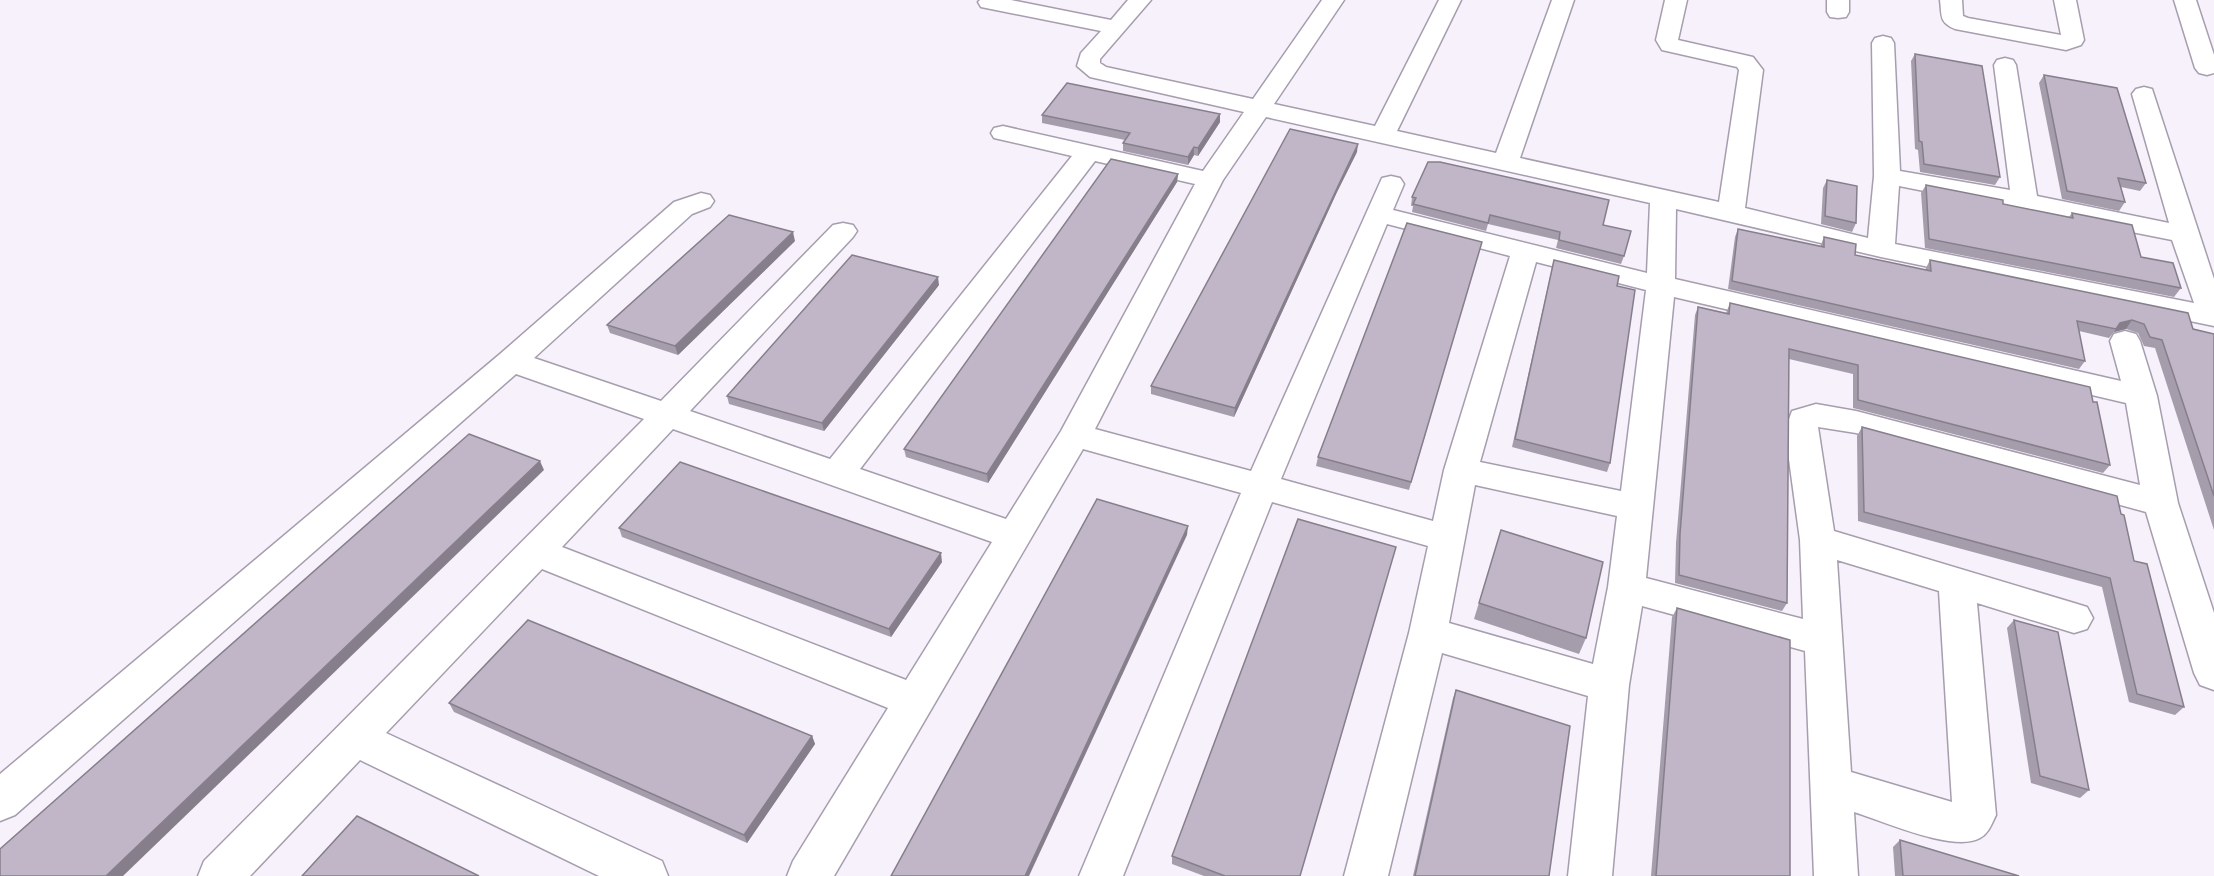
<svg xmlns="http://www.w3.org/2000/svg" width="2214" height="876" font-family="'Roboto Serif',serif">
	<rect width="100%" height="100%" fill="#f7f1fc"/>
	<g fill="none" stroke-linecap="round" stroke-linejoin="round">
		<g stroke="#a69dae" stroke-width="3">
			<g id="minor">
				<path d="M980,0H1011L1111,20L1128,0H1151L1100,59V63L1106,67L1253,99L1322,0H1344L1274,104L1375,126L1439,0H1461L1397,131L1496,153L1552,0H1574L1520,158L1719,202L1739,70L1737,67L1662,50L1656,40L1665,0H1687L1678,40L1753,57L1763,70L1745,208L1868,238L1874,176L1872,43L1875,38L1883,36L1891,38L1894,43L1900,171L2010,190L1994,65L1997,60L2005,58L2013,60L2016,65L2037,196L2169,223L2132,94L2136,89L2144,87L2152,89L2214,279V326L1881,257L1676,209L1675,279L2121,381L2110,341L2114,334L2125,331L2136,334L2140,341L2157,396L2178,503L2214,613V690L2200,685L2194,673L2146,512L1856,433L1818,427L1834,531L2074,603L2087,607L2093,618L2087,629L2074,633L1977,603L1996,815C1992,823 1989,833 1980,838C1954,853 1883,821 1854,812L1858,876H1814L1805,651L1642,606L1629,685L1612,876H1568L1588,696L1442,653L1388,876H1344L1409,633L1428,546L1272,502L1123,876H1079L1241,493L1083,449L834,876H787L793,861L888,708L542,569L386,733L662,861L668,876H599L360,760L250,876H198L204,861L644,419L516,374L15,815L0,821V774L500,354L674,202L701,193L710,195L714,201L710,207L692,214L534,358L661,401L833,225L843,223L853,225L857,231L853,237L690,411L830,459L1072,156L994,138L991,133L994,128L1003,126L1203,171L1244,112L1090,77L1077,66L1081,53L1101,31L981,7L978,2ZM1266,117L1650,203L1647,273L1393,210L1404,184L1400,178L1391,176L1382,178L1251,471L1095,429L1223,180ZM1095,161L1195,184L1061,431L1006,519L860,469ZM1899,186L2172,240L2194,303L1895,244ZM1387,224L1510,256L1444,470L1433,521L1281,479ZM1536,262L1646,290L1621,491L1480,462ZM1674,297L2126,403L2140,485L1856,411L1816,404L1792,411L1785,430L1800,540L1803,619L1646,578ZM673,429L992,542L906,680L562,547ZM1475,485L1617,516L1608,587L1593,664L1449,623ZM1837,560L1939,591L1952,802L1851,772Z"/>
				<polygon points="1827,0 1849,0 1849,12 1846,17 1838,18 1830,17 1827,12"/>
				<path d="M1940,0H1962L1963,16L1968,18L2061,35L2054,0H2076L2084,40L2081,45L2066,50L1955,29C1939,22 1942,16 1940,0Z"/>
				<polygon points="2174,0 2196,0 2214,55 2214,73 2207,75 2199,73 2195,68"/>
			</g>
		</g>
		<use href="#minor" fill="#fff" fill-rule="evenodd"/>
	</g>
	<g fill="#a59dab">
		<polygon points="1915,54 2000,177 1995,185 1920,172 1918,150 1915,149 1911,61"/>
		<polygon points="2044,75 2146,183 2140,191 2121,187 2125,202 2119,211 2062,199 2039,83"/>
		<polygon points="1042,115 1220,122 1198,156 1194,155 1188,165 1123,151 1123,143 1125,140 1042,123"/>
		<polygon points="1357,152 1337,192 1234,417 1151,394 1151,386"/>
		<polygon points="1178,174 1177,182 988,483 906,457 904,449"/>
		<polygon points="1827,180 1856,223 1852,232 1821,224 1823,188"/>
		<polygon points="1926,185 2003,204 2069,217 2072,213 2141,257 2181,288 2174,297 1925,248 1921,193"/>
		<polygon points="1412,197 1603,225 1624,256 1621,264 1556,248 1558,240 1488,224 1486,231 1412,212 1413,206 1411,206"/>
		<polygon points="1738,229 1820,247 1824,237 1855,255 1925,270 1930,260 2214,334 2214,530 2155,348 2144,346 2138,333 2126,329 2114,332 2109,338 2079,331 2085,361 2079,369 1728,289 1735,237"/>
		<polygon points="795,241 678,355 610,333 607,325"/>
		<polygon points="1482,242 1409,490 1316,466 1318,457"/>
		<polygon points="1554,260 1617,286 1610,463 1607,472 1512,447 1552,268"/>
		<polygon points="939,285 824,431 729,404 727,396"/>
		<polygon points="1730,303 2093,402 2110,465 2103,473 1853,408 1853,374 1789,359 1787,603 1782,611 1675,583 1676,543 1695,315 1698,307 1726,313"/>
		<polygon points="1862,427 2121,514 2134,561 2184,707 2175,715 2129,702 2102,587 1858,521 1857,436"/>
		<polygon points="619,528 942,562 891,637 622,537"/>
		<polygon points="1501,530 1586,638 1579,654 1474,619"/>
		<polygon points="1677,608 1790,876 1651,876 1672,617"/>
		<polygon points="2014,620 2089,790 2080,798 2031,783 2007,628"/>
		<polygon points="1456,690 1549,876 1413,876 1453,698"/>
		<polygon points="449,703 812,736 815,744 747,843 454,712"/>
		<polygon points="1900,840 2019,876 1895,876 1893,847"/>
		<polygon points="1172,856 1300,876 1204,876 1172,864"/>
	</g>
	<g fill="#867f8b">
		<polygon points="1220,114 1220,122 1198,156 1198,148"/>
		<polygon points="1358,144 1357,152 1337,192 1234,417 1235,408 1339,184"/>
		<polygon points="1194,147 1194,155 1188,165 1188,157"/>
		<polygon points="1178,174 1177,182 988,483 987,474"/>
		<polygon points="793,232 795,241 678,355 675,346"/>
		<polygon points="938,277 939,285 824,431 822,423"/>
		<polygon points="2132,320 2126,329 2114,332 2120,323"/>
		<polygon points="540,461 544,470 123,876 106,876"/>
		<polygon points="1188,526 1187,535 1029,876 1025,876"/>
		<polygon points="941,553 942,562 891,637 889,629"/>
		<polygon points="812,736 815,744 747,843 744,835"/>
	</g>
	<g fill="#c0b6c7" stroke="#867f8b" stroke-width="1.5">
		<polygon points="1915,54 1982,66 2000,177 1924,164 1922,142 1919,141"/>
		<polygon points="2044,75 2117,88 2146,183 2118,178 2125,202 2067,191"/>
		<polygon points="1067,83 1220,114 1198,148 1194,147 1188,157 1123,143 1130,133 1042,115"/>
		<polygon points="1290,129 1358,144 1339,184 1235,408 1151,386"/>
		<polygon points="1111,159 1178,174 987,474 904,449"/>
		<polygon points="1428,162 1440,162 1609,200 1603,225 1631,231 1624,256 1559,240 1560,232 1490,215 1488,223 1413,204 1416,198 1412,197"/>
		<polygon points="1827,180 1857,186 1856,223 1825,216"/>
		<polygon points="1926,185 2003,200 2003,204 2073,218 2072,213 2132,225 2141,257 2173,263 2181,288 1929,239"/>
		<polygon points="729,215 793,232 675,346 607,325"/>
		<polygon points="1407,223 1482,242 1411,482 1318,457"/>
		<polygon points="1738,229 1824,247 1824,237 1856,244 1855,255 1931,271 1930,260 2188,313 2193,329 2214,334 2214,496 2162,340 2150,337 2144,324 2132,320 2120,323 2116,329 2077,321 2085,361 1732,281"/>
		<polygon points="852,255 938,277 822,423 727,396"/>
		<polygon points="1554,260 1619,276 1617,286 1635,290 1610,463 1515,439"/>
		<polygon points="1730,303 2090,387 2093,402 2097,402 2110,465 1858,400 1858,365 1789,349 1787,603 1679,575 1680,534 1698,307 1729,314"/>
		<polygon points="1862,427 2117,496 2121,514 2124,515 2134,561 2147,564 2184,707 2137,694 2110,578 1864,512"/>
		<polygon points="469,434 540,461 106,876 0,876 0,849"/>
		<polygon points="680,462 941,553 889,629 619,528"/>
		<polygon points="1097,499 1188,526 1025,876 891,876"/>
		<polygon points="1298,519 1396,547 1300,876 1225,876 1172,856"/>
		<polygon points="1501,530 1603,562 1586,638 1479,603"/>
		<polygon points="1677,608 1790,640 1790,876 1656,876"/>
		<polygon points="528,620 812,736 744,835 449,703"/>
		<polygon points="2014,620 2058,632 2089,790 2040,776"/>
		<polygon points="1456,690 1570,726 1549,876 1415,876"/>
		<polygon points="357,816 479,876 302,876"/>
		<polygon points="1900,840 2019,876 1903,876"/>
	</g>
</svg>
